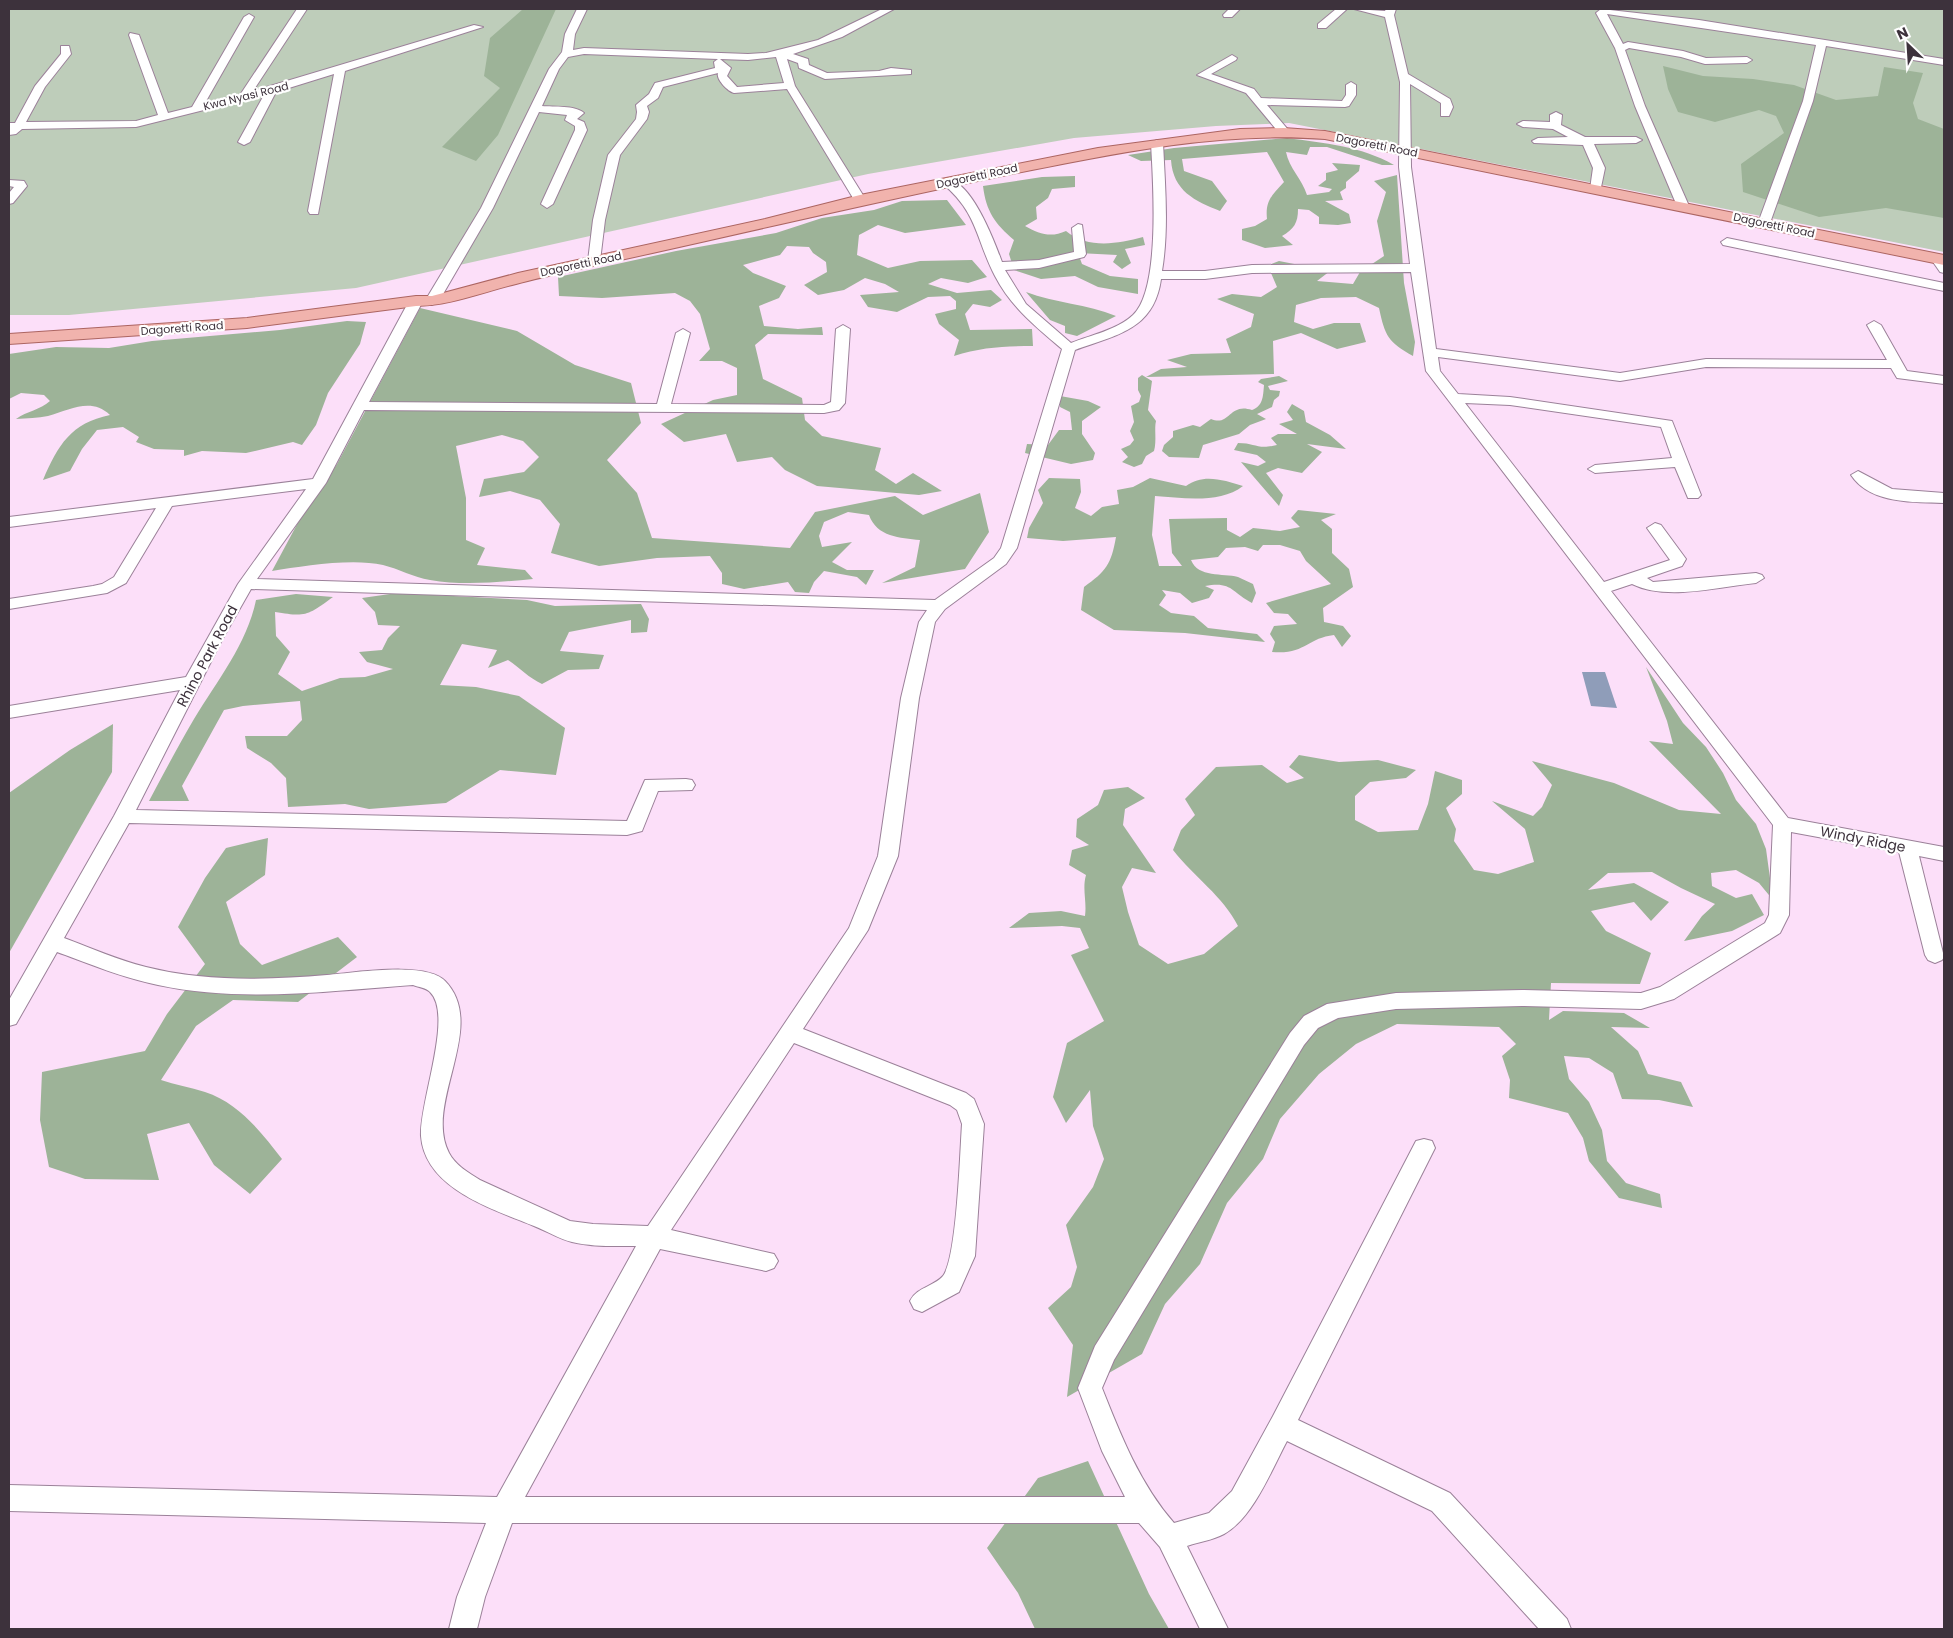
<svg xmlns="http://www.w3.org/2000/svg" width="1953" height="1638" font-family="Poppins,sans-serif">
	<rect width="100%" height="100%" fill="#fcdff9"/>
	<polygon fill="#becdba" points="9,9 1944,9 1944,252 1289,123 1216,126 1074,138 868,174 356,288 69,315 9,315"/>
	<g fill="#9db398">
		<polygon points="523,9 556,9 498,135 476,161 442,147 500,88 484,76 490,38"/>
		<polygon points="1663,66 1703,76 1753,79 1794,85 1836,100 1878,96 1884,67 1923,73 1913,103 1918,119 1944,129 1944,218 1886,208 1819,217 1743,192 1741,164 1784,133 1776,116 1759,110 1715,122 1678,112 1668,89"/>
		<path d="M1287,138C1324,143 1361,146 1394,165H1382L1327,147H1310L1307,155L1286,152C1289,168 1302,179 1307,195L1329,192L1332,189L1318,186L1326,180V173L1338,170L1332,163L1360,165L1359,171L1346,182V188L1340,192L1343,200L1325,201L1349,214L1351,223L1338,225L1319,224V217L1309,210L1298,209C1298,223 1294,229 1282,236L1293,245L1265,248L1242,240V229L1255,226L1267,219C1265,201 1272,195 1284,182L1267,152L1182,159L1184,171L1212,181L1227,201L1220,211C1195,201 1173,191 1171,160L1141,161L1128,155L1174,148Z"/>
		<path d="M1397,175L1404,283L1415,342L1413,356C1388,342 1385,336 1379,308L1356,297L1321,298L1296,305L1294,322L1313,329L1334,323H1360L1366,342L1337,349L1301,333L1273,341L1274,374L1146,377L1161,369L1187,367L1167,360L1191,354L1231,353L1226,339L1251,327L1254,314L1217,299L1232,294L1261,297L1277,287L1271,273L1259,269L1279,261L1330,271L1317,281L1353,284L1360,272L1384,256L1377,221L1386,192L1374,181Z"/>
		<path d="M1075,176V187L1052,189L1048,198L1036,207L1037,219L1025,226C1039,234 1051,238 1066,231C1088,249 1117,244 1143,237L1145,245L1125,249L1131,263L1122,269L1113,262L1117,255L1078,253L1082,264L1110,276L1138,279V294L1098,287L1075,276L1041,279L1014,270L1009,254L1014,240C995,224 986,211 983,186L1042,177Z"/>
		<path d="M947,200L966,225L905,233L878,225L859,235L857,255L888,268L920,261L972,260L987,277L968,283L941,278L928,284L957,293L991,290L1002,300L990,307L973,304L965,314L970,330L1032,329L1033,346C1005,346 981,347 954,356L959,340L939,324L935,314L956,309V301L950,296L928,297L897,312L868,307L860,295L899,292L885,284L865,278L844,290L818,295L804,285L827,272L826,262L813,253L809,247L787,246L780,255L743,265L753,273L786,286L779,298L759,306L764,326L798,329L822,327L823,335L768,334L755,345L763,379L802,398L805,420L822,436L881,448L875,470L896,484L913,473L942,491L919,495L817,486L785,470L772,457L737,462L726,434L684,442L661,424L713,400L737,395V368L722,361H699L710,349L700,314L690,301L675,293L602,298L559,296L558,277L676,251L776,233L822,218L874,210L902,201Z"/>
		<path d="M1026,292C1055,303 1087,304 1116,316L1077,336L1065,333V326L1050,320Z"/>
		<path d="M420,308L517,331L575,365L631,383L641,423L607,460L637,493L652,538L790,548L815,512L895,496L923,515L980,493L989,532L965,569L882,583L915,567L920,540C900,538 877,537 869,515L848,512L824,522L819,536L822,547L852,542L832,562L847,570H874L866,585L857,577L824,571L814,582L809,593L795,592L788,582L744,589L722,584V573L710,556L657,558L599,566L551,553L560,524L540,500L510,491L479,497L484,479L524,472L539,457L523,441L502,435L456,446L466,498V540L485,548L477,565L525,570L533,579C500,582 464,586 430,580C413,577 399,569 383,565C352,558 303,566 272,571L301,517L337,464Z"/>
		<path d="M347,321L366,322L360,344L328,393L316,425L302,445L293,442L246,453L202,451L184,456V450L154,449L136,442L139,437L123,427L97,430L82,449L70,471L43,480C58,445 71,423 110,415C91,397 70,410 48,416C38,418 27,418 16,419C27,411 40,410 50,401L44,395L21,393L9,399V354L56,347L109,348L152,341L280,330Z"/>
		<path d="M1142,375L1152,381L1148,410L1156,421C1154,428 1157,441 1154,451L1146,456L1142,464L1134,467L1122,462L1128,457L1121,449L1130,445L1134,440L1130,431L1134,422L1131,406L1139,402L1141,396L1138,390V378Z"/>
		<path d="M1279,376L1288,381L1268,386L1270,390L1280,391L1279,396L1274,400L1272,407L1257,414L1266,419L1250,425L1239,434L1203,445L1199,458L1169,457L1162,451L1164,445L1173,437V431L1193,425L1200,427L1211,419C1230,427 1229,402 1252,410C1263,406 1263,397 1264,385L1258,382L1261,379Z"/>
		<polygon points="1060,396 1088,401 1101,407 1082,421 1082,434 1095,453 1093,460 1071,464 1025,453 1027,444 1048,445 1059,430 1072,430 1070,412 1060,407"/>
		<path d="M1292,404L1304,411L1306,422L1330,435L1346,449L1307,444L1322,452L1302,473L1278,468L1266,473L1283,495L1279,506L1241,462L1258,466L1266,462L1257,455L1234,450L1238,443C1256,443 1257,450 1277,445L1271,438L1278,434H1297L1279,424L1293,420L1287,412Z"/>
		<path d="M1049,478L1080,479L1081,492L1075,508L1091,516L1102,507L1119,504L1117,490L1133,487L1150,478L1186,486C1203,473 1224,480 1243,486C1220,504 1183,498 1155,496L1152,535L1159,566H1182L1172,553L1169,519L1227,518V530L1240,537L1253,528L1280,531L1300,527L1291,518L1298,510L1336,514L1321,520L1332,529V553L1349,569L1353,587L1323,608L1324,622L1343,626L1351,636L1342,647L1334,635C1307,638 1305,655 1272,652L1275,642L1270,634L1274,626L1297,624L1288,614L1274,613L1266,603L1331,584L1306,561L1300,551L1280,545H1263L1258,551L1245,547L1226,548L1218,557L1191,560C1198,578 1223,573 1238,577C1243,579 1248,582 1253,584L1256,593L1252,603C1231,592 1232,581 1205,586L1214,590L1209,598L1192,603L1180,593L1162,590L1166,595L1159,605L1171,613L1194,616L1208,628L1257,634L1265,642L1185,633L1114,630L1081,610L1084,587C1106,571 1111,565 1116,537L1063,541L1027,538L1029,528L1043,503L1038,490Z"/>
		<path d="M397,593L527,600L555,606L641,604L649,619L647,632L631,633V620L569,632L560,651L604,655L599,669L568,670L542,684C529,678 520,668 508,660L488,668L497,650L462,644L440,685L476,687L519,696L565,728L556,775L500,770L446,803L369,809L345,804L288,807L286,778L271,763L247,748L245,736H287L302,720L300,701L243,706L224,710L182,786L189,801H149C164,773 178,746 194,719C217,681 247,644 256,600L296,594L333,597C307,616 306,617 275,612L276,636L290,652L278,674L302,691L340,678L365,677L393,669L367,662L359,652L382,650L388,638L400,626L378,625L375,612L362,598Z"/>
		<path d="M1646,667L1683,723L1706,747L1723,773L1736,800L1756,824L1766,849L1773,900L1759,883L1736,870L1711,873L1712,886L1736,898L1752,894L1764,915L1732,931L1684,941L1702,916L1715,904L1681,888L1652,872L1608,873L1588,890L1634,883L1669,902L1651,921L1634,902L1591,911L1606,931L1651,953L1640,984L1551,983L1549,1020L1563,1011L1624,1013L1650,1028L1611,1027L1638,1051L1648,1074L1681,1082L1693,1107L1659,1100L1622,1099L1613,1073L1589,1058L1564,1056L1569,1079L1589,1102L1602,1130L1607,1161L1626,1183L1660,1194L1662,1208L1619,1198L1589,1161L1583,1138L1568,1113L1509,1098L1510,1080L1502,1056L1516,1044L1499,1027L1397,1024L1356,1044L1319,1074L1280,1119L1263,1159L1227,1203L1200,1264L1165,1304L1142,1354L1067,1397L1073,1345L1048,1308L1071,1287L1077,1267L1066,1225L1093,1187L1104,1159L1093,1126L1090,1090L1066,1123L1053,1097L1067,1043L1104,1021L1071,955L1089,948L1080,928L1062,926L1009,928L1029,913L1061,911L1085,916C1087,901 1082,889 1086,875L1069,865L1072,850L1089,845L1076,837L1077,819L1098,805L1104,790L1128,787L1145,798L1125,809L1123,825L1156,873L1132,868L1122,887L1128,912L1139,945L1168,964L1204,954L1238,926C1223,896 1194,877 1173,850L1181,830L1195,815L1185,799L1216,767L1262,765L1287,783L1304,778L1289,767L1299,755L1339,762L1378,760L1416,770L1406,778L1370,782L1355,796V820L1378,832L1418,830L1428,804L1435,771L1462,780V794L1446,808L1456,829L1454,841L1474,870L1498,874L1534,862L1525,829L1492,801L1533,816L1542,807L1552,785L1532,761L1614,783L1679,810L1721,814L1649,741L1673,744L1667,721Z"/>
		<polygon points="113,724 112,772 9,953 9,793 70,750"/>
		<path d="M268,838L265,875L226,902L240,944L262,965L338,937L357,957L298,1002L233,1000L196,1026L161,1080C175,1085 190,1087 205,1092C239,1103 261,1132 282,1159L250,1194L214,1165L189,1123L147,1134L159,1180L85,1179L49,1167L40,1120L42,1072L145,1051L167,1014L205,964L178,927L205,878L226,848Z"/>
		<polygon points="1088,1461 1149,1594 1169,1629 1035,1629 1018,1593 987,1548 1038,1478"/>
	</g>
	<polygon fill="#8f9db9" points="1582,672 1605,672 1617,708 1591,706"/>
	<g fill="none" stroke-linecap="round" stroke-linejoin="round">
		<g stroke="#9b8199" stroke-width="2">
			<g id="minor">
				<polygon points="297,9 307,9 253,91 474,25 483,27 345,71 318,214 310,214 308,211 334,74 276,92 250,142 244,145 238,142 264,95 136,127 22,129 16,134 9,135 9,123 15,123 35,86 61,54 61,46 69,46 71,54 45,87 26,122 136,121 158,115 129,35 130,33 139,35 168,113 192,107 244,17 249,14 254,17 205,103 240,95"/>
				<path d="M577,9H587L575,34L573,50L584,48L748,54L766,53L818,40L882,9H894L842,37L793,54L808,59L809,65L827,73L879,71L891,68L911,70V74L825,79L799,68L798,63L787,59L795,86L866,200L864,203H856L787,89L734,93C727,91 716,79 718,73L663,87L658,98L647,106L649,112L647,119L620,155L605,220L600,261L598,264H590L588,261L593,220L608,155L636,119L637,112L636,105L649,94L655,83L715,68L714,62L718,59L584,54L568,57L559,69L542,106C554,107 575,105 584,113L577,119L584,122L587,130L553,204L547,208L541,204L575,130V126L565,120L567,115L539,112L493,208L439,301L432,305L427,304L425,301L481,208L549,69L562,52L565,34ZM776,57L784,83L737,87L727,76L731,68L720,59L748,60Z"/>
				<polygon points="1229,9 1240,9 1232,17 1224,17 1223,15"/>
				<polygon points="1336,9 1347,9 1326,28 1318,28 1318,24"/>
				<path d="M1354,9L1385,11L1386,9H1396L1394,15L1408,74L1450,99L1453,107L1449,116H1441V103L1410,84L1411,167L1436,349L1620,373L1706,359L1887,360L1867,325L1874,321L1881,325L1907,371L1944,376V384L1897,378L1891,368L1706,367L1620,381L1438,357L1440,371L1458,394L1510,397L1672,421L1701,495L1698,498H1688L1675,467L1595,473L1588,469L1595,465L1672,458L1661,427L1510,405L1465,403L1604,582L1670,560L1647,528L1655,523L1661,525L1686,559L1682,566L1647,578L1653,582L1756,573L1762,575L1764,578L1756,583C1718,587 1666,601 1632,584L1611,591L1788,818L1944,847V861L1919,856L1944,957L1942,960L1935,963L1928,960L1925,955L1899,852L1791,832L1789,915L1780,933L1674,999L1641,1009L1522,1006L1396,1009L1338,1018L1318,1028L1304,1045L1114,1360L1102,1388C1121,1436 1140,1484 1174,1523L1209,1513L1232,1491L1273,1416L1416,1141L1424,1139L1432,1141L1435,1148L1298,1420L1450,1493L1567,1619L1571,1629H1539L1432,1511L1287,1441C1272,1469 1253,1518 1224,1534C1213,1540 1199,1542 1187,1546L1228,1629H1200L1160,1547L1139,1523H512L485,1597L477,1629H449L457,1597L486,1523L9,1511V1485L497,1497L636,1246C615,1246 593,1247 572,1242C559,1239 547,1231 534,1226C493,1209 425,1189 421,1136C419,1103 454,1015 430,992C427,988 418,987 413,985C329,991 242,1003 158,985C123,978 90,964 57,952L16,1024L9,1026V1000L114,816L180,690L9,718V706L186,677L238,584L306,489L172,506L126,583L107,593L9,609V599L93,586L102,584L114,577L156,508L9,527V517L313,479L409,301L416,297L423,301L369,402L657,404L676,333L683,329L690,333L671,404L824,405L831,402L836,329L843,325L850,329L845,403L839,410L824,413L364,410L326,483L257,579L935,600L994,558L1001,548L1062,349C1036,327 1011,307 995,276C976,240 978,213 943,184V180C969,173 995,243 1002,262L1039,260L1074,252L1072,228L1078,224L1082,225L1086,254L1084,257L1039,268L1005,270L1026,304L1071,343C1091,335 1117,330 1133,315C1161,289 1153,180 1151,143L1157,140L1163,143C1165,185 1169,229 1162,271H1205L1252,265L1410,264L1399,167L1400,82L1385,17ZM1411,272L1426,371L1773,825L1769,915L1765,923L1660,987L1641,993L1522,990L1396,993L1327,1004L1304,1016L1290,1033L1095,1346L1078,1388L1102,1451L1125,1497H525L660,1249L766,1271L774,1268L778,1261L774,1254L671,1230L794,1043L950,1105L957,1110L962,1124C960,1152 957,1258 943,1276C933,1287 917,1287 910,1301L914,1309L922,1312L959,1292L975,1256L984,1124L974,1099L966,1093L803,1029L868,930L898,856L919,698L935,622L945,609L1006,564L1017,548L1075,350C1116,335 1154,330 1161,279H1205L1252,273ZM251,589L927,610L919,622L901,698L878,856L849,928L648,1226L593,1224L570,1221L480,1180C469,1173 455,1165 449,1153C423,1103 489,1026 445,981C426,961 354,973 327,975C267,980 205,982 146,967C118,960 91,948 64,938L129,823L627,835L642,831L658,791L692,790L695,785L692,780L686,779L645,780L627,821L136,810L222,640Z"/>
				<polygon points="1601,9 1699,20 1944,59 1944,65 1826,46 1813,101 1770,223 1764,227 1758,223 1803,101 1816,45 1607,14 1623,44 1628,42 1683,51 1706,58 1747,57 1752,60 1747,63 1705,64 1681,57 1629,48 1625,50 1645,106 1689,206 1683,210 1677,206 1635,106 1615,48 1596,13"/>
				<polygon points="1232,55 1237,58 1236,60 1211,74 1254,89 1261,98 1342,101 1346,95 1346,85 1351,82 1356,85 1356,95 1349,106 1345,107 1267,105 1290,132 1284,135 1280,134 1246,93 1197,75"/>
				<polygon points="1556,112 1562,115 1561,125 1585,137 1636,137 1642,140 1636,143 1594,144 1605,168 1600,192 1592,192 1590,189 1593,168 1583,145 1534,143 1532,141 1538,138 1568,137 1553,129 1523,127 1517,124 1523,121 1550,122 1550,115"/>
				<polygon points="9,180 24,181 27,186 13,203 9,204 9,193 14,187 9,186"/>
				<polygon points="1727,238 1944,283 1944,291 1723,245 1721,242"/>
				<polygon points="1937,255 1944,260 1944,273 1940,272 1931,259"/>
				<path d="M1858,471L1892,489L1944,493V503C1913,502 1870,504 1851,475Z"/>
			</g>
		</g>
		<g stroke="#ac6562" stroke-width="2">
			<path id="major" d="M1284,128L1325,131L1944,255V265L1325,139C1218,131 1111,154 1007,175C873,202 740,234 607,263C576,270 545,276 516,284C483,292 449,306 416,306L247,328L9,344V334L247,318L416,296H432L518,273L765,219L860,195L1098,148L1240,129Z"/>
		</g>
		<use href="#minor" fill="#fff" fill-rule="evenodd"/>
		<use href="#major" fill="#f1b3ad" fill-rule="evenodd"/>
	</g>
	<g text-anchor="middle" stroke-width="4.5" stroke-linejoin="round" paint-order="stroke">
		<g font-size="11" fill="#3d323c" stroke="#fff">
			<text transform="translate(246 96) rotate(-14)" y="4">Kwa Nyasi Road</text>
			<text transform="translate(1377 145) rotate(11)" y="4">Dagoretti Road</text>
			<text transform="translate(977 176) rotate(-12)" y="4">Dagoretti Road</text>
			<text transform="translate(1774 225) rotate(12)" y="4">Dagoretti Road</text>
			<text transform="translate(581 264) rotate(-12)" y="4">Dagoretti Road</text>
			<text transform="translate(182 328) rotate(-4)" y="4">Dagoretti Road</text>
		</g>
		<g font-size="14" fill="#3d323c" stroke="#fff">
			<text transform="translate(207 656) rotate(-62)" y="5">Rhino Park Road</text>
			<text transform="translate(1863 839) rotate(11)" y="5">Windy Ridge</text>
		</g>
	</g>
	<rect width="1953" height="1638" fill="none" stroke="#3d323c" stroke-width="20"/>
	<g transform="translate(1908 45) rotate(335)" stroke="#ffffff" stroke-width="4" paint-order="stroke">
	<path d="M0-4L9 19L0 12L-9 19Z" fill="#3d323c"/>
	<text y="-8" font-size="14" font-weight="bold" text-anchor="middle" fill="#3d323c">N</text>
	</g>
</svg>
